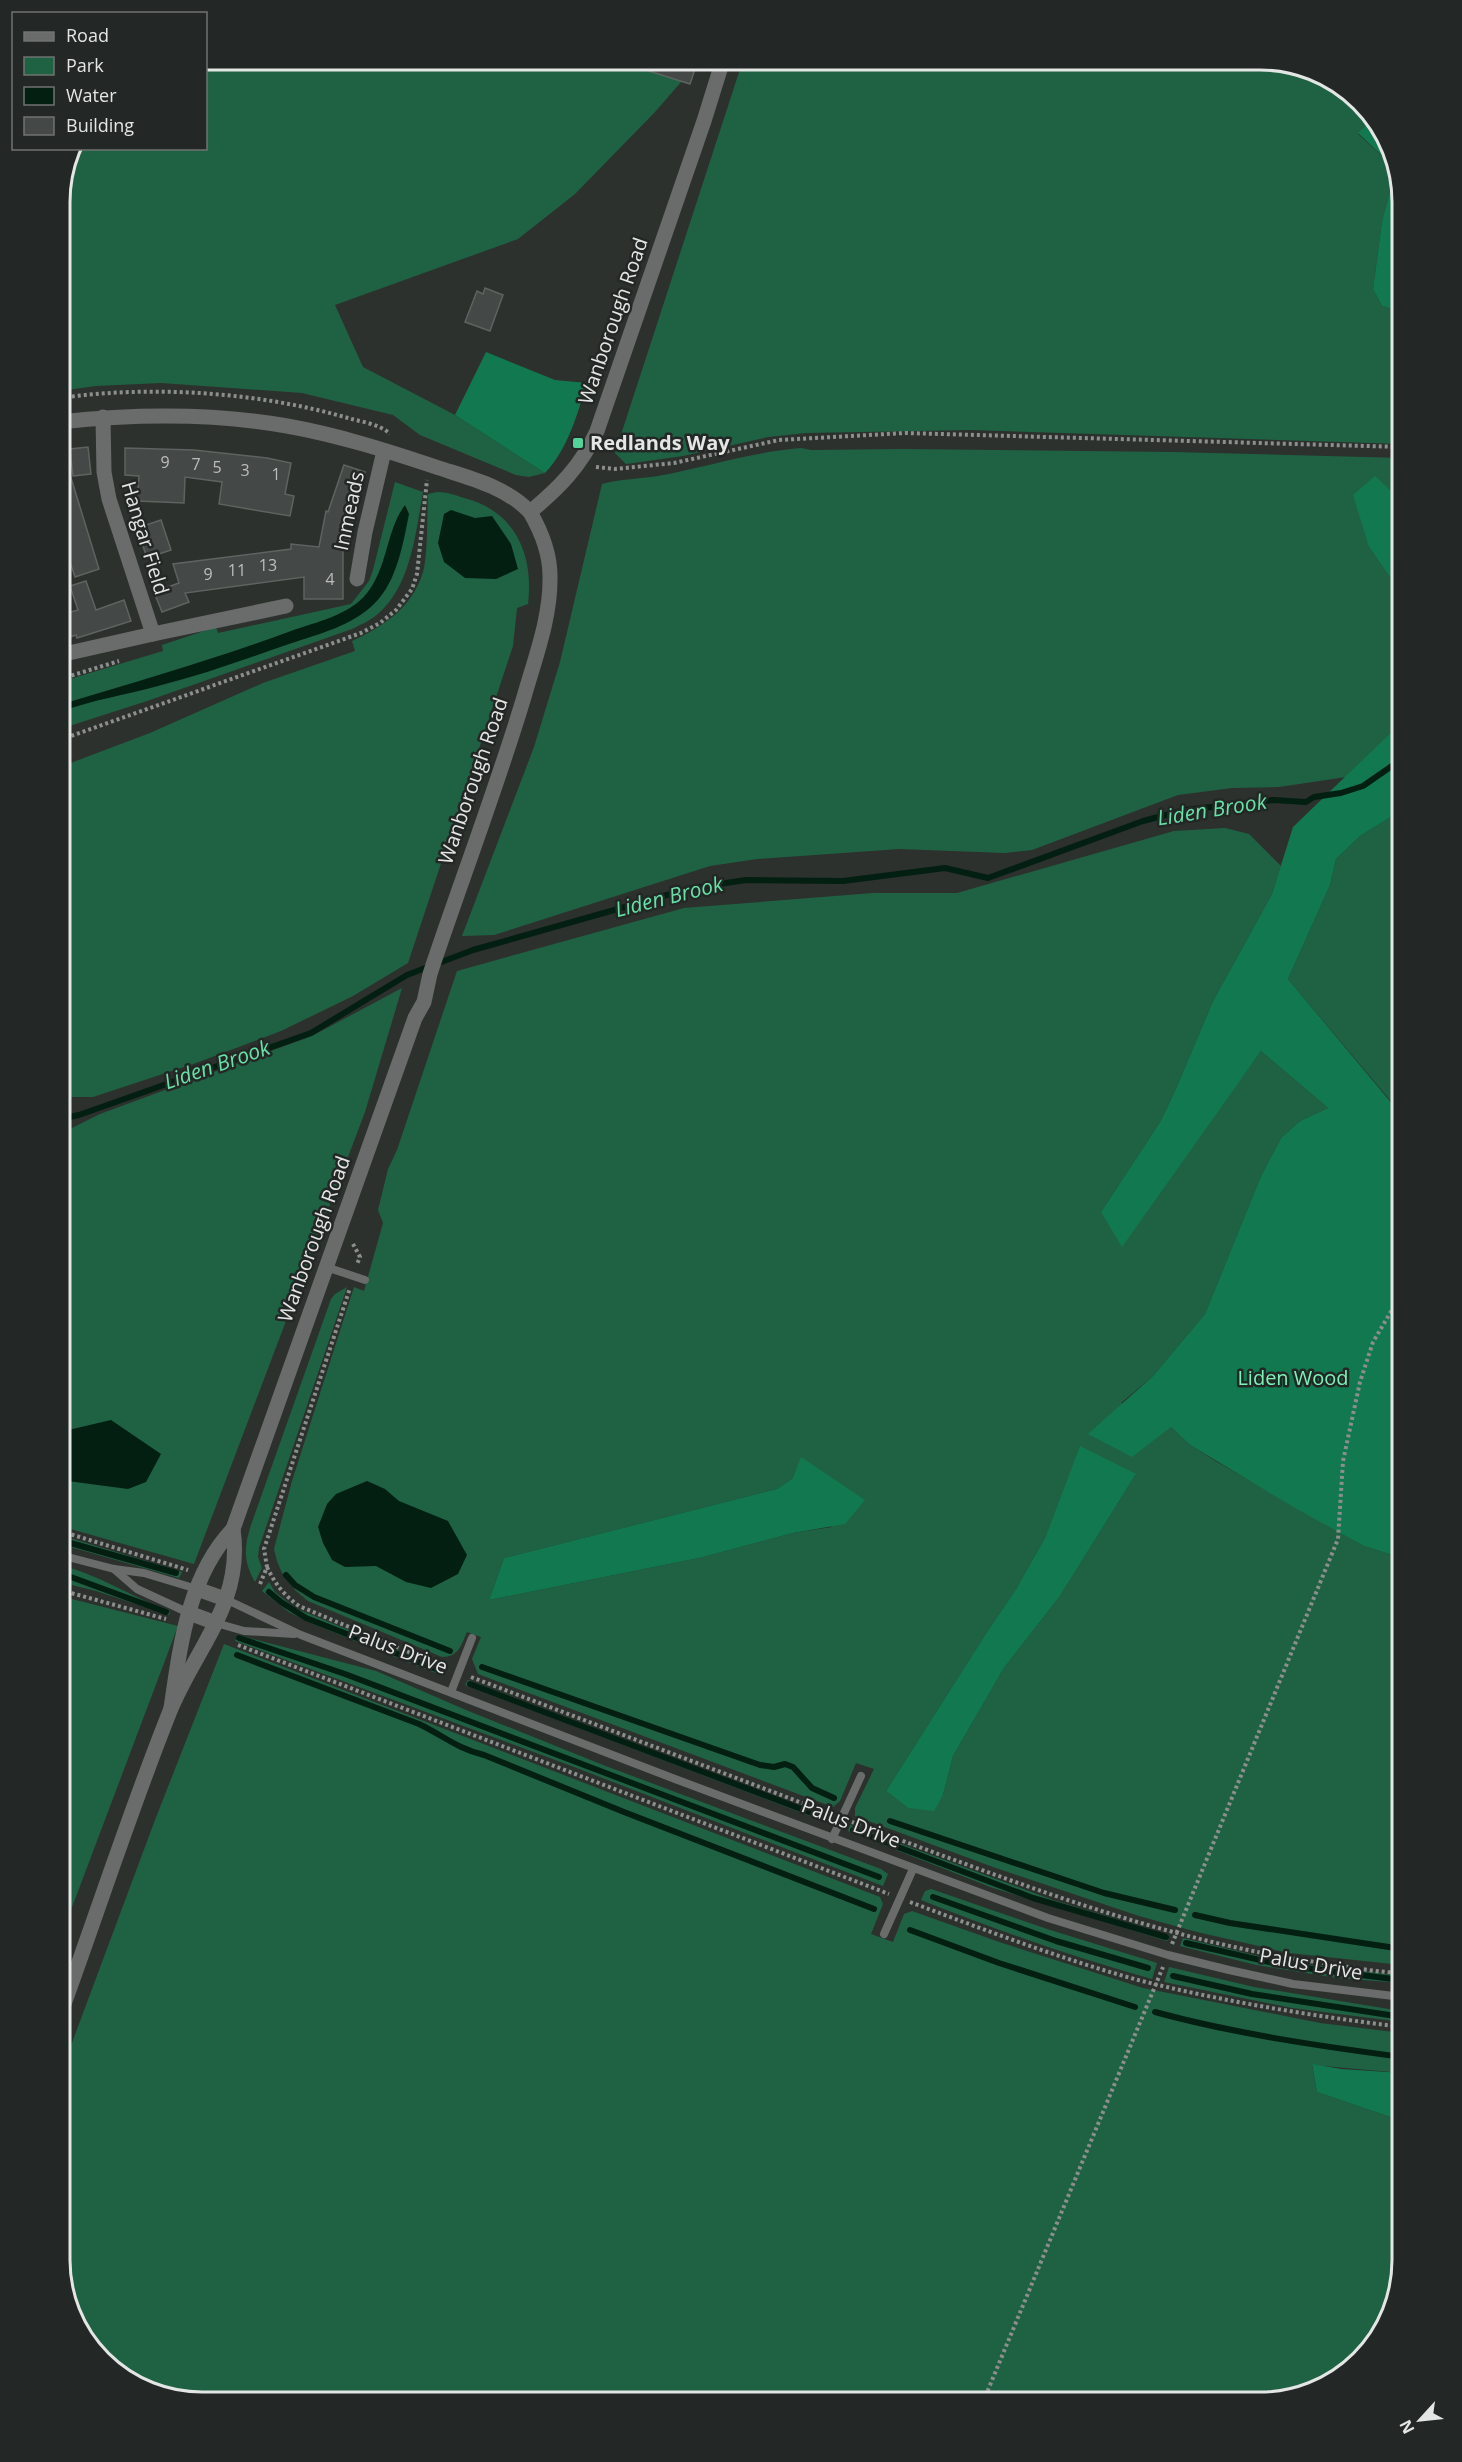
<svg xmlns="http://www.w3.org/2000/svg" width="1462" height="2462" font-family="'Open Sans',sans-serif">
	<rect width="100%" height="100%" fill="#2d312e"/>
	<g fill="#1f6243" fill-rule="evenodd">
		<polygon points="206,60 618,60 682,81 655,112 575,194 518,239 335,305 363,367 455,415 545,473 529,477 516,475 420,435 393,415 302,393 161,383 96,386 60,391 60,194 71,149 206,148"/>
		<polygon points="743,60 1264,60 1296,77 1303,72 1339,84 1371,121 1358,134 1393,166 1395,172 1382,221 1373,289 1382,306 1402,312 1402,444 970,430 806,433 768,437 683,456 626,464 615,453"/>
		<path d="M801,448L811,450L904,449L1172,452L1402,458V514L1391,491L1369,547L1402,595V722L1346,777L1279,787L1232,788L1178,795L1032,850L1005,853L899,849L757,859L710,866L494,935L462,936L534,747L560,662L602,484C621,479 639,479 658,476C706,467 752,452 801,448Z"/>
		<path d="M395,482L423,492C416,531 411,584 380,612C372,620 362,624 352,629L147,701L60,729V682L163,651L162,645L216,627L218,633L351,604L369,581L373,570Z"/>
		<path d="M437,492C447,492 455,495 464,498C515,511 534,554 528,604L517,608L513,646L408,963L353,996L281,1031L196,1063L93,1097H60V767L150,733L263,683L355,651L352,641C384,626 412,608 423,572C428,556 427,513 428,494Z"/>
		<polygon points="1402,810 1402,1096 1395,1106 1288,979 1330,885 1336,859 1360,836"/>
		<path d="M1225,828L1249,834L1281,866L1272,894L1213,1001L1175,1091L1160,1122L1101,1212L1210,1121L1261,1051L1328,1108L1300,1121L1281,1138L1261,1176L1205,1314L1153,1376L1121,1403L1171,1427L1190,1445L1217,1462L1364,1546L1402,1558V1965L1289,1953L1197,1932L1139,1916L993,1867L855,1816V1808L874,1769L856,1763L840,1801L833,1807L478,1674L472,1659L481,1637L467,1632C461,1645 459,1657 442,1657L308,1601L296,1591L282,1573L277,1561L274,1549L292,1481L354,1287L364,1291L383,1223L378,1210L388,1169L397,1150L457,971L684,908L873,893H957L1174,831ZM1136,1474L1060,1596L1004,1668L953,1756L943,1795L908,1808L886,1791L985,1635L1016,1589L1046,1536ZM793,1478L832,1527L793,1533L699,1558L489,1600L504,1558L777,1489Z"/>
		<polygon points="402,988 365,1112 194,1564 60,1526 60,1134 100,1114 312,1036"/>
		<path d="M347,1287L259,1548L258,1557L262,1568L255,1582C243,1561 244,1547 251,1525L331,1299L335,1294Z"/>
		<polygon points="60,1535 182,1572 179,1578 60,1544"/>
		<path d="M60,1565C99,1575 133,1597 170,1612L169,1615L96,1591L60,1582Z"/>
		<polygon points="269,1582 275,1592 295,1608 446,1670 443,1676 308,1622 289,1612 262,1591"/>
		<polygon points="60,1596 178,1626 60,1939"/>
		<polygon points="238,1635 376,1671 466,1710 603,1765 881,1869 888,1874 883,1886 574,1767 235,1641"/>
		<polygon points="224,1644 880,1897 883,1904 871,1934 893,1942 904,1914 912,1911 1002,1943 1143,1988 1320,2023 1402,2033 1402,2073 1312,2065 1317,2092 1402,2121 1402,2260 1378,2338 1322,2387 1259,2402 194,2402 124,2378 75,2322 60,2259 60,2075 155,1820"/>
		<polygon points="468,1680 828,1817 826,1822 465,1685"/>
		<polygon points="850,1825 1053,1900 1169,1935 1167,1941 993,1888 848,1831"/>
		<path d="M931,1889L1047,1929L1157,1963L1152,1979C1073,1957 997,1930 921,1900L925,1891Z"/>
		<polygon points="1183,1938 1279,1961 1402,1976 1402,1983 1337,1978 1256,1965 1180,1946"/>
		<polygon points="1169,1967 1254,1987 1401,2011 1402,2022 1292,2008 1164,1982"/>
	</g>
	<g fill="#12784f">
		<polygon points="1264,60 1269,60 1303,72 1296,77"/>
		<polygon points="1371,121 1387,140 1393,166 1358,133"/>
		<polygon points="1395,172 1402,203 1402,312 1382,306 1373,289 1382,221"/>
		<path d="M486,352L555,380L587,383C577,415 568,449 545,473L455,415Z"/>
		<polygon points="1375,476 1391,491 1402,514 1402,595 1369,547 1353,495"/>
		<polygon points="1402,722 1402,810 1360,836 1336,859 1330,885 1288,979 1394,1106 1402,1096 1402,1558 1364,1546 1295,1508 1190,1445 1171,1427 1132,1457 1088,1434 1153,1376 1205,1314 1261,1176 1281,1138 1300,1121 1328,1108 1261,1051 1122,1247 1101,1212 1160,1122 1175,1091 1213,1001 1272,894 1293,827"/>
		<polygon points="1080,1446 1136,1474 1060,1596 1004,1668 953,1756 943,1795 934,1811 908,1808 886,1791 985,1635 1016,1589 1046,1536"/>
		<polygon points="801,1457 865,1500 845,1524 793,1533 699,1558 489,1600 504,1558 777,1489 793,1478"/>
		<polygon points="1312,2064 1341,2069 1402,2073 1402,2121 1317,2092"/>
	</g>
	<g fill="#031f11">
		<path d="M405,505L409,514C403,544 397,581 375,603C352,626 319,634 289,644C246,659 202,675 158,686C125,695 92,700 60,712V705L69,702C143,680 218,658 291,631C316,622 350,615 367,593C388,567 386,530 405,505Z"/>
		<polygon points="451,510 475,518 492,516 511,544 518,569 496,579 465,578 444,562 438,543 444,514"/>
		<polygon points="111,1420 161,1454 146,1482 128,1489 60,1480 60,1432"/>
		<polygon points="367,1481 385,1489 399,1501 448,1521 467,1555 458,1574 431,1588 406,1582 376,1566 345,1567 332,1560 323,1543 318,1527 327,1504 336,1494"/>
	</g>
	<g fill="none" stroke-linecap="round" stroke-linejoin="round">
		<g stroke="#031f11" stroke-width="6">
			<polyline points="60,1119 79,1115 311,1033 407,975 473,950 692,888 746,880 843,881 945,868 988,878 1143,821 1185,810 1273,800 1306,802 1314,797 1341,793 1363,786 1402,759"/>
			<polyline points="60,1540 176,1573"/>
			<polyline points="60,1573 166,1612"/>
			<polyline points="286,1575 295,1585 314,1597 450,1651"/>
			<polyline points="269,1592 281,1602 306,1618 441,1671"/>
			<polyline points="239,1638 345,1674 879,1877"/>
			<path d="M237,1655L419,1724C444,1736 456,1748 484,1755L624,1812L874,1909"/>
			<polyline points="482,1667 760,1765 774,1767 785,1764 793,1767 812,1788 834,1798"/>
			<polyline points="470,1684 825,1818"/>
			<polyline points="890,1821 1104,1893 1175,1910"/>
			<polyline points="853,1830 1033,1898 1166,1937"/>
			<polyline points="933,1897 1056,1941 1148,1968"/>
			<polyline points="1195,1915 1230,1923 1402,1949"/>
			<polyline points="910,1930 999,1963 1135,2007"/>
			<polyline points="1186,1943 1282,1965 1401,1980"/>
			<polyline points="1173,1976 1252,1994 1402,2017"/>
			<path d="M1155,2012C1236,2034 1319,2046 1402,2057"/>
		</g>
	</g>
	<g fill="#444846" stroke="#5e6360" stroke-width="1.5">
		<polygon points="627,60 667,60 695,69 690,84 627,64"/>
		<polygon points="485,288 503,295 490,331 465,322 477,291 483,294"/>
		<polygon points="88,447 91,474 73,476 70,449"/>
		<polygon points="125,448 194,450 267,458 291,463 285,494 294,496 290,516 219,504 222,482 185,477 184,503 137,501 139,476 125,475"/>
		<polygon points="64,455 99,569 75,577 60,531 60,456"/>
		<polygon points="344,465 365,472 350,516 354,517 347,551 343,550 343,599 304,599 304,577 185,593 189,602 162,612 154,592 179,583 173,564 291,549 291,544 319,547 326,511 328,512"/>
		<polygon points="161,520 171,550 147,558 137,528"/>
		<polygon points="86,581 96,610 124,600 131,621 77,638 76,635 64,639 60,627 60,615 78,610 70,586"/>
	</g>
	<g fill="none" stroke-linecap="round" stroke-linejoin="round">
		<g stroke="#8c8f8d" stroke-width="4" stroke-dasharray="3 3" stroke-linecap="butt">
			<path d="M60,398C153,385 258,392 348,418C362,422 380,424 390,434"/>
			<polyline points="596,467 615,469 674,463 779,440 905,433 1402,447"/>
			<polyline points="60,679 119,661"/>
			<polyline points="60,740 361,633 380,623 396,610 412,589 417,574 427,480"/>
			<polyline points="353,1244 360,1257 357,1264"/>
			<polyline points="60,1531 188,1570"/>
			<path d="M267,1567C275,1584 284,1595 299,1606L447,1668"/>
			<polyline points="260,1584 267,1567 264,1549 350,1288"/>
			<polyline points="60,1590 166,1619"/>
			<polyline points="238,1645 889,1894"/>
			<polyline points="471,1677 831,1814"/>
			<path d="M852,1822C1004,1878 1156,1939 1316,1962C1345,1966 1373,1972 1402,1973"/>
			<path d="M910,1902C985,1930 1061,1959 1138,1980C1225,2002 1313,2016 1402,2027"/>
			<polyline points="1172,1944 1338,1539 1343,1461 1360,1382 1373,1342 1402,1293"/>
			<polyline points="60,2049 67,2029"/>
			<polyline points="983,2402 1163,1967"/>
		</g>
		<g stroke="#6a6c6b" stroke-width="8">
			<polyline points="326,1267 365,1280"/>
			<polyline points="60,1555 114,1569 144,1573 197,1589"/>
			<polyline points="114,1569 137,1589 189,1613"/>
			<polyline points="225,1599 301,1635 675,1779 1048,1918 1168,1955 1229,1970 1293,1984 1402,1997"/>
			<polyline points="216,1623 244,1631 294,1634"/>
			<polyline points="451,1692 472,1638"/>
			<polyline points="832,1839 861,1776"/>
			<polyline points="884,1934 913,1869"/>
		</g>
		<g stroke="#6a6c6b" stroke-width="15">
			<path d="M60,422C135,414 213,413 287,426C338,435 388,451 436,467C469,478 505,486 530,512"/>
			<polyline points="357,579 365,532 384,451"/>
			<polyline points="153,634 286,606"/>
			<polyline points="60,655 153,634 109,499 104,472 103,417"/>
		</g>
		<g stroke="#6a6c6b" stroke-width="15">
			<polyline points="197,1589 225,1599"/>
			<polyline points="189,1613 216,1623"/>
			<path d="M171,1708C180,1647 188,1576 233,1529L415,1018L424,1002L430,974C461,881 496,790 524,697C535,658 551,617 550,576C550,554 541,531 530,512C559,488 581,466 597,431L704,121L723,60"/>
			<path d="M60,2015C97,1914 130,1811 170,1711C195,1649 244,1603 233,1529"/>
		</g>
	</g>
	<rect fill="#52d397" stroke="#232725" stroke-width="2" x="572" y="437" width="12" height="12" rx="3"/>
	<g text-anchor="middle" stroke-width="5" stroke-linejoin="round" paint-order="stroke">
		<g font-size="16" fill="#bbbebc">
			<text x="165" y="468">9</text>
			<text x="196" y="470">7</text>
			<text x="217" y="473">5</text>
			<text x="245" y="476">3</text>
			<text x="276" y="480">1</text>
			<text x="268" y="571">13</text>
			<text x="237" y="576">11</text>
			<text x="208" y="580">9</text>
			<text x="330" y="585">4</text>
		</g>
		<g font-size="20" fill="#e3e6e4" stroke="#232725">
			<text transform="translate(613 321) rotate(-71)" y="7">Wanborough Road</text>
			<text transform="translate(349 511) rotate(-78)" y="7">Inmeads</text>
			<text transform="translate(145 538) rotate(73)" y="7">Hangar Field</text>
			<text transform="translate(473 781) rotate(-71)" y="7">Wanborough Road</text>
			<text transform="translate(314 1239) rotate(-70)" y="7">Wanborough Road</text>
			<text transform="translate(398 1649) rotate(21)" y="7">Palus Drive</text>
			<text transform="translate(851 1823) rotate(21)" y="7">Palus Drive</text>
			<text transform="translate(1311 1964) rotate(10)" y="7">Palus Drive</text>
		</g>
		<g font-size="20" font-weight="bold" fill="#e3e6e4" stroke="#232725" text-anchor="start">
			<text x="590" y="450">Redlands Way</text>
		</g>
		<g font-size="20" fill="#7bf4b7" stroke="#232725">
			<text x="1293" y="1385">Liden Wood</text>
		</g>
		<g font-size="21" font-style="italic" fill="#67e1a6" stroke="#232725">
			<text transform="translate(1212 810) rotate(-9)" y="7">Liden Brook</text>
			<text transform="translate(669 897) rotate(-14)" y="7">Liden Brook</text>
			<text transform="translate(217 1065) rotate(-19)" y="7">Liden Brook</text>
		</g>
	</g>
	<path d="M0 0H1462V2462H0ZM202 70H1260A132 132 0 0 1 1392 202V2260A132 132 0 0 1 1260 2392H202A132 132 0 0 1 70 2260V202A132 132 0 0 1 202 70Z" fill="#232725" fill-rule="evenodd"/>
	<path fill="none" stroke="#e3e6e4" stroke-width="3" d="M202 70H1260A132 132 0 0 1 1392 202V2260A132 132 0 0 1 1260 2392H202A132 132 0 0 1 70 2260V202A132 132 0 0 1 202 70Z"/>
	<rect x="12" y="12" width="195" height="138" fill="#232725" stroke="#707371" stroke-width="1.5"/>
	<rect x="24" y="32" width="30" height="9" fill="#6a6c6b" stroke="#707371" stroke-width="1.5"/>
	<text x="66" y="42" font-size="18" fill="#e3e6e4">Road</text>
	<rect x="24" y="57" width="30" height="18" fill="#1f6243" stroke="#707371" stroke-width="1.5"/>
	<text x="66" y="72" font-size="18" fill="#e3e6e4">Park</text>
	<rect x="24" y="87" width="30" height="18" fill="#031f11" stroke="#707371" stroke-width="1.5"/>
	<text x="66" y="102" font-size="18" fill="#e3e6e4">Water</text>
	<rect x="24" y="117" width="30" height="18" fill="#444846" stroke="#707371" stroke-width="1.5"/>
	<text x="66" y="132" font-size="18" fill="#e3e6e4">Building</text>
	<g transform="translate(1420 2420) rotate(243)" stroke="#232725" stroke-width="4.5" paint-order="stroke">
	<path d="M0-4.5L10 22L0 15L-10 22Z" fill="#e3e6e4"/>
	<text y="-9" font-size="16" font-weight="bold" text-anchor="middle" fill="#e3e6e4">N</text>
	</g>
</svg>
